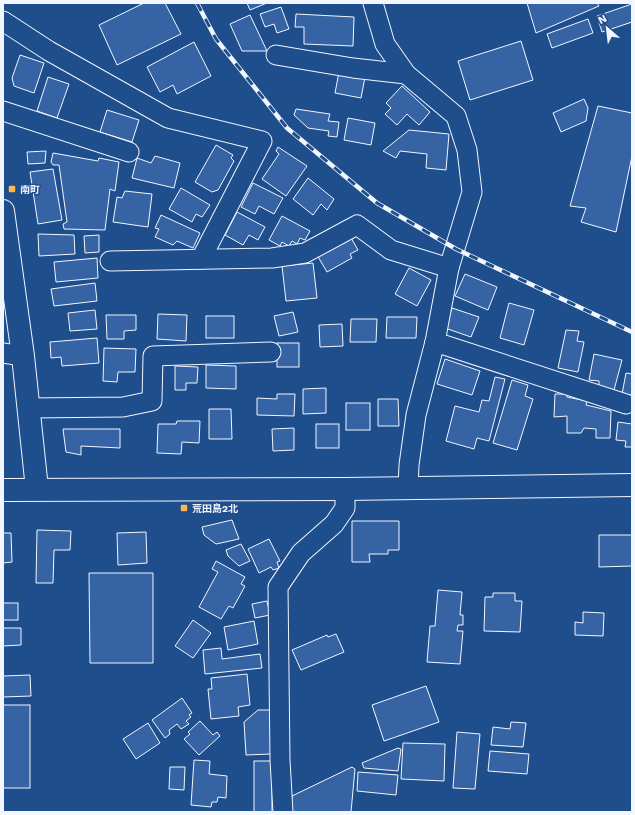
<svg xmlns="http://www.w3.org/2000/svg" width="635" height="815" font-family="'Work Sans','Noto Sans JP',sans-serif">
	<rect width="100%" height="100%" fill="#1f4e8c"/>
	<g fill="#3563a3" stroke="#f2f6ff">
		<polygon points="144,3 165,3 181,34 117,65 99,25"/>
		<polygon points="247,3 267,3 250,10"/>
		<polygon points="527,3 597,3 599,6 536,33"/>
		<polygon points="632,4 632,22 602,32 597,16"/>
		<polygon points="281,7 289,29 277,33 274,24 265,27 260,14"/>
		<polygon points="296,14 354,17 353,46 304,44 304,27 295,27"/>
		<polygon points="250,15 267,51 242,51 230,24"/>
		<polygon points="588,19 593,33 552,48 547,34"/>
		<polygon points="521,41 533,80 470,100 458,61"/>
		<polygon points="194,42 211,76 177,94 173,85 160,92 147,67"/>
		<polygon points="20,55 44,63 34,93 14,86 12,78"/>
		<polygon points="339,72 365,77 361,98 335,93"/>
		<polygon points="48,77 69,84 57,118 37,111"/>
		<polygon points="402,86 430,112 419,125 407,114 397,125 385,114 391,108 386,103"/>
		<polygon points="584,99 588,108 586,121 561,132 553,113"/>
		<polygon points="598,106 632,113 632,156 616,232 581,222 586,208 570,206"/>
		<polygon points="296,109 330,114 328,121 339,122 337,137 328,136 329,131 308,128 294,115"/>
		<polygon points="107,110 139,120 132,142 100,132"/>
		<polygon points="348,118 375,123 371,145 344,140"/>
		<polygon points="409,130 449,134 446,170 426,168 427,154 400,151 396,158 383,151"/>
		<polygon points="216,145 233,155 231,158 234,161 218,190 212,192 195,182"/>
		<polygon points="278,147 307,166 286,196 262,179 279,154 276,151"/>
		<polygon points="46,151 45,163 28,164 27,152"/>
		<polygon points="53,153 98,161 99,158 119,162 115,191 110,189 105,230 64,229 63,224 67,222 59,165 53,165 51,162"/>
		<polygon points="155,156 180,163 174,188 132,178 137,158 151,163"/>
		<polygon points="53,169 62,220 38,224 30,172"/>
		<polygon points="308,178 334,199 327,210 321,204 313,215 293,199"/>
		<polygon points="253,183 283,198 274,214 259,206 255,214 241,207"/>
		<polygon points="181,188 210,205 202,217 196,214 192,222 169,209"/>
		<polygon points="125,191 152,194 148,227 113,222 117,197 122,198"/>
		<polygon points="237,212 265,227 258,240 249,235 243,245 225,235"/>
		<polygon points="161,215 200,233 193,248 177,241 173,245 155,237 159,229 155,228"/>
		<polygon points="282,216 310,231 305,240 300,238 297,244 292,241 289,246 282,242 280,246 269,240"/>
		<polygon points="38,234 74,235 75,254 39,256"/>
		<polygon points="99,235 99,252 85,253 84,236"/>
		<polygon points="350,236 358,250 350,254 352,258 327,272 317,255"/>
		<polygon points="97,258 98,278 56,282 54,262"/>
		<polygon points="313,263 317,298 286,301 282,266"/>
		<polygon points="409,268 431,280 417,306 395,294"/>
		<polygon points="465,274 497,287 488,310 455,296"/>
		<polygon points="95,283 97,301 54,306 51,289"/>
		<polygon points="509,303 534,310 524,345 500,338"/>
		<polygon points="452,308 479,317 471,337 445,328"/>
		<polygon points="95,310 97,329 70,331 68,313"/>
		<polygon points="293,312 298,332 279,336 274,316"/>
		<polygon points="158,314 187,315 186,341 157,339"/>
		<polygon points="106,315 136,315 136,330 124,331 124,339 107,339"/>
		<rect x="206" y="316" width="28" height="22"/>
		<polygon points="387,317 417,317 416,338 386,338"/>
		<polygon points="351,319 377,319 376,342 350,342"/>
		<polygon points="342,324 343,346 320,347 319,325"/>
		<polygon points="566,330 579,331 577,341 584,342 578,372 558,368"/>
		<polygon points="97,338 99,363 62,366 61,357 51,358 50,342"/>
		<rect x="277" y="343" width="22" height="24"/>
		<polygon points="104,348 136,349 135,372 118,372 117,382 103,381"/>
		<polygon points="594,354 622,360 614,390 599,386 599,381 589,380"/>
		<polygon points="445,359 480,371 472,395 437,384"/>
		<polygon points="206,365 236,366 236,389 206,388"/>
		<polygon points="175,366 198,367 197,383 186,383 186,390 175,390"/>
		<polygon points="626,373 632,374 632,395 622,394"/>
		<polygon points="495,377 505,379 489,441 477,438 474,449 446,441 455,406 479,412 482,400 489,401"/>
		<polygon points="512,380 528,385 525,396 533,399 517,450 493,443"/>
		<polygon points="326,388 326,413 303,414 303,389"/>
		<polygon points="277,394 295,394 294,416 257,415 257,398 277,399"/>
		<polygon points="555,394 567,394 567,397 587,401 586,405 611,411 610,438 596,438 596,429 584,428 581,433 567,433 567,416 554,417"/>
		<polygon points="378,399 398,399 399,426 378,426"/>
		<rect x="346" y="403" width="24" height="27"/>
		<polygon points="209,409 231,409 232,439 209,439"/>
		<polygon points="177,421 200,421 199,443 182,442 181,454 157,453 158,424 176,424"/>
		<polygon points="618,422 632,424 632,447 625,447 626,441 616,440"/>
		<rect x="316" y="424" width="23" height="24"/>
		<polygon points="294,428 294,450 273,451 272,429"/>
		<polygon points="63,429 120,429 120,448 81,446 81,455 66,452"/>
		<polygon points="232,520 239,539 216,544 204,535 202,527"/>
		<polygon points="352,521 399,521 399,550 388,550 388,554 369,554 370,562 352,562"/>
		<polygon points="37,530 71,531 70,550 54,550 53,583 36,583"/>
		<polygon points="146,532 147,563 118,565 117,533"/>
		<polygon points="3,533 11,533 12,562 3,563"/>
		<polygon points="599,535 632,535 632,566 599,567"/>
		<polygon points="269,539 280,561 277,562 279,568 273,570 271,567 259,573 248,549"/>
		<polygon points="241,544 250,561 239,566 228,556 226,550"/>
		<polygon points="216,561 245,577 241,584 245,586 233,608 229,606 221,619 199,607 218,572 212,569"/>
		<polygon points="89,573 153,573 153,663 90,663"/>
		<polygon points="438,590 462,592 460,615 463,615 463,625 458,625 457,631 463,631 460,664 427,662 430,626 435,626"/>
		<polygon points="493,593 515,593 515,601 522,601 520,632 484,631 485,597 493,597"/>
		<polygon points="267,601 270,615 255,618 252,604"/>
		<rect x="3" y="603" width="15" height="17"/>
		<polygon points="583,612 604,613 603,636 575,635 575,622 583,623"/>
		<polygon points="193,620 211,633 193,658 175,646"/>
		<polygon points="254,621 258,644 228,650 224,627"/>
		<polygon points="3,628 21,628 21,645 3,646"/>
		<polygon points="336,634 344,652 301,670 292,650 327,635 328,637"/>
		<polygon points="221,648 222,659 260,654 262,668 205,674 203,650"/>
		<polygon points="247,674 250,705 238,707 239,716 211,719 208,689 212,689 211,678"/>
		<polygon points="30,675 31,696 3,697 3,676"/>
		<polygon points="426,686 439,722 384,741 372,705"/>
		<polygon points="182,698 192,713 189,715 191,717 186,721 189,724 181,729 177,724 169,730 170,734 165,738 152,720"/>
		<rect x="3" y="705" width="27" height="83"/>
		<polygon points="258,710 270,710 271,754 246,755 244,722"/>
		<polygon points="200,721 213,735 217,732 220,736 199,755 184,739 190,734 188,732"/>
		<polygon points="511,722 526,723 523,747 491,745 493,727 510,729"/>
		<polygon points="148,723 160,743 136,759 123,739"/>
		<polygon points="457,732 480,734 475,789 453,788"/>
		<polygon points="403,743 445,744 444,781 401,779"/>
		<polygon points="398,748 401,749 398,771 364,768 362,763"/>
		<polygon points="490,751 529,754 527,774 488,771"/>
		<polygon points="194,760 210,761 209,774 227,776 226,798 218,797 217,802 212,802 211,807 191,805"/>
		<rect x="254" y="761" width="18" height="51"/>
		<polygon points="170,767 185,767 184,790 169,789"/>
		<polygon points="352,767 355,769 351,812 290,812 292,796"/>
		<polygon points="358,772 398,775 396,795 357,791"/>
	</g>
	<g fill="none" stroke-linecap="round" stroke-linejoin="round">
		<g stroke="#f2f6ff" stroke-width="21">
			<g id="street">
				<polyline points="373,3 385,44 406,74 456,116 467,150 472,192 449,268 435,342 416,415 409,465 408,488"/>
				<polyline points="3,21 49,51 168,118 262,141 201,259"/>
				<polyline points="276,55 353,68 406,74"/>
				<polyline points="3,111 129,152"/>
				<polyline points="110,261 272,258 305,253 357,225 391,250 449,268"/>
				<polyline points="435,342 626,404"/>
				<polyline points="3,353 23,356"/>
				<polyline points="29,408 123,407 152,401 153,356 271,352"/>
				<polyline points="283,812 280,760 278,587 301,553 334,524 345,508 345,489"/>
			</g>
		</g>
		<g stroke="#f2f6ff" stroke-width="24">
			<g id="secondary">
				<polyline points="3,211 23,356 37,489"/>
				<polyline points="3,490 345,489 632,485"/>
			</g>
		</g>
		<use href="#street" stroke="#1f4e8c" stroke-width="19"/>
		<use href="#secondary" stroke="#1f4e8c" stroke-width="22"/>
		<g stroke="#f2f6ff" stroke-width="4.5">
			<polyline id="rail" points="197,3 216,39 287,128 377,203 456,249 632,332"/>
		</g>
		<use href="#rail" stroke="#1f4e8c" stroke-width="3" stroke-dasharray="9" stroke-linecap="butt"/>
	</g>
	<g fill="#ffb74d" stroke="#1f4e8c" stroke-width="1.5">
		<rect x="8" y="185" width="8" height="8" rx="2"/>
		<rect x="180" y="504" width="8" height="8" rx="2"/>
	</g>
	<g text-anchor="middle" stroke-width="3" stroke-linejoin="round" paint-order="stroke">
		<g font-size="10" font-weight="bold" fill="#f2f6ff" stroke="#1f4e8c" text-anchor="start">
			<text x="20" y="193">南町</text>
			<text x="192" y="512">荒田島2北</text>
		</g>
	</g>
	<rect width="635" height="815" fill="none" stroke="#f2f6ff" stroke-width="8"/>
	<g transform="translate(607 28) rotate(332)" stroke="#1f4e8c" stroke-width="3" paint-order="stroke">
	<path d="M0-3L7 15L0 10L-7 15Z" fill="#f2f6ff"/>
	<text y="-6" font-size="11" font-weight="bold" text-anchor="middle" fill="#f2f6ff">N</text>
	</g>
</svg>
